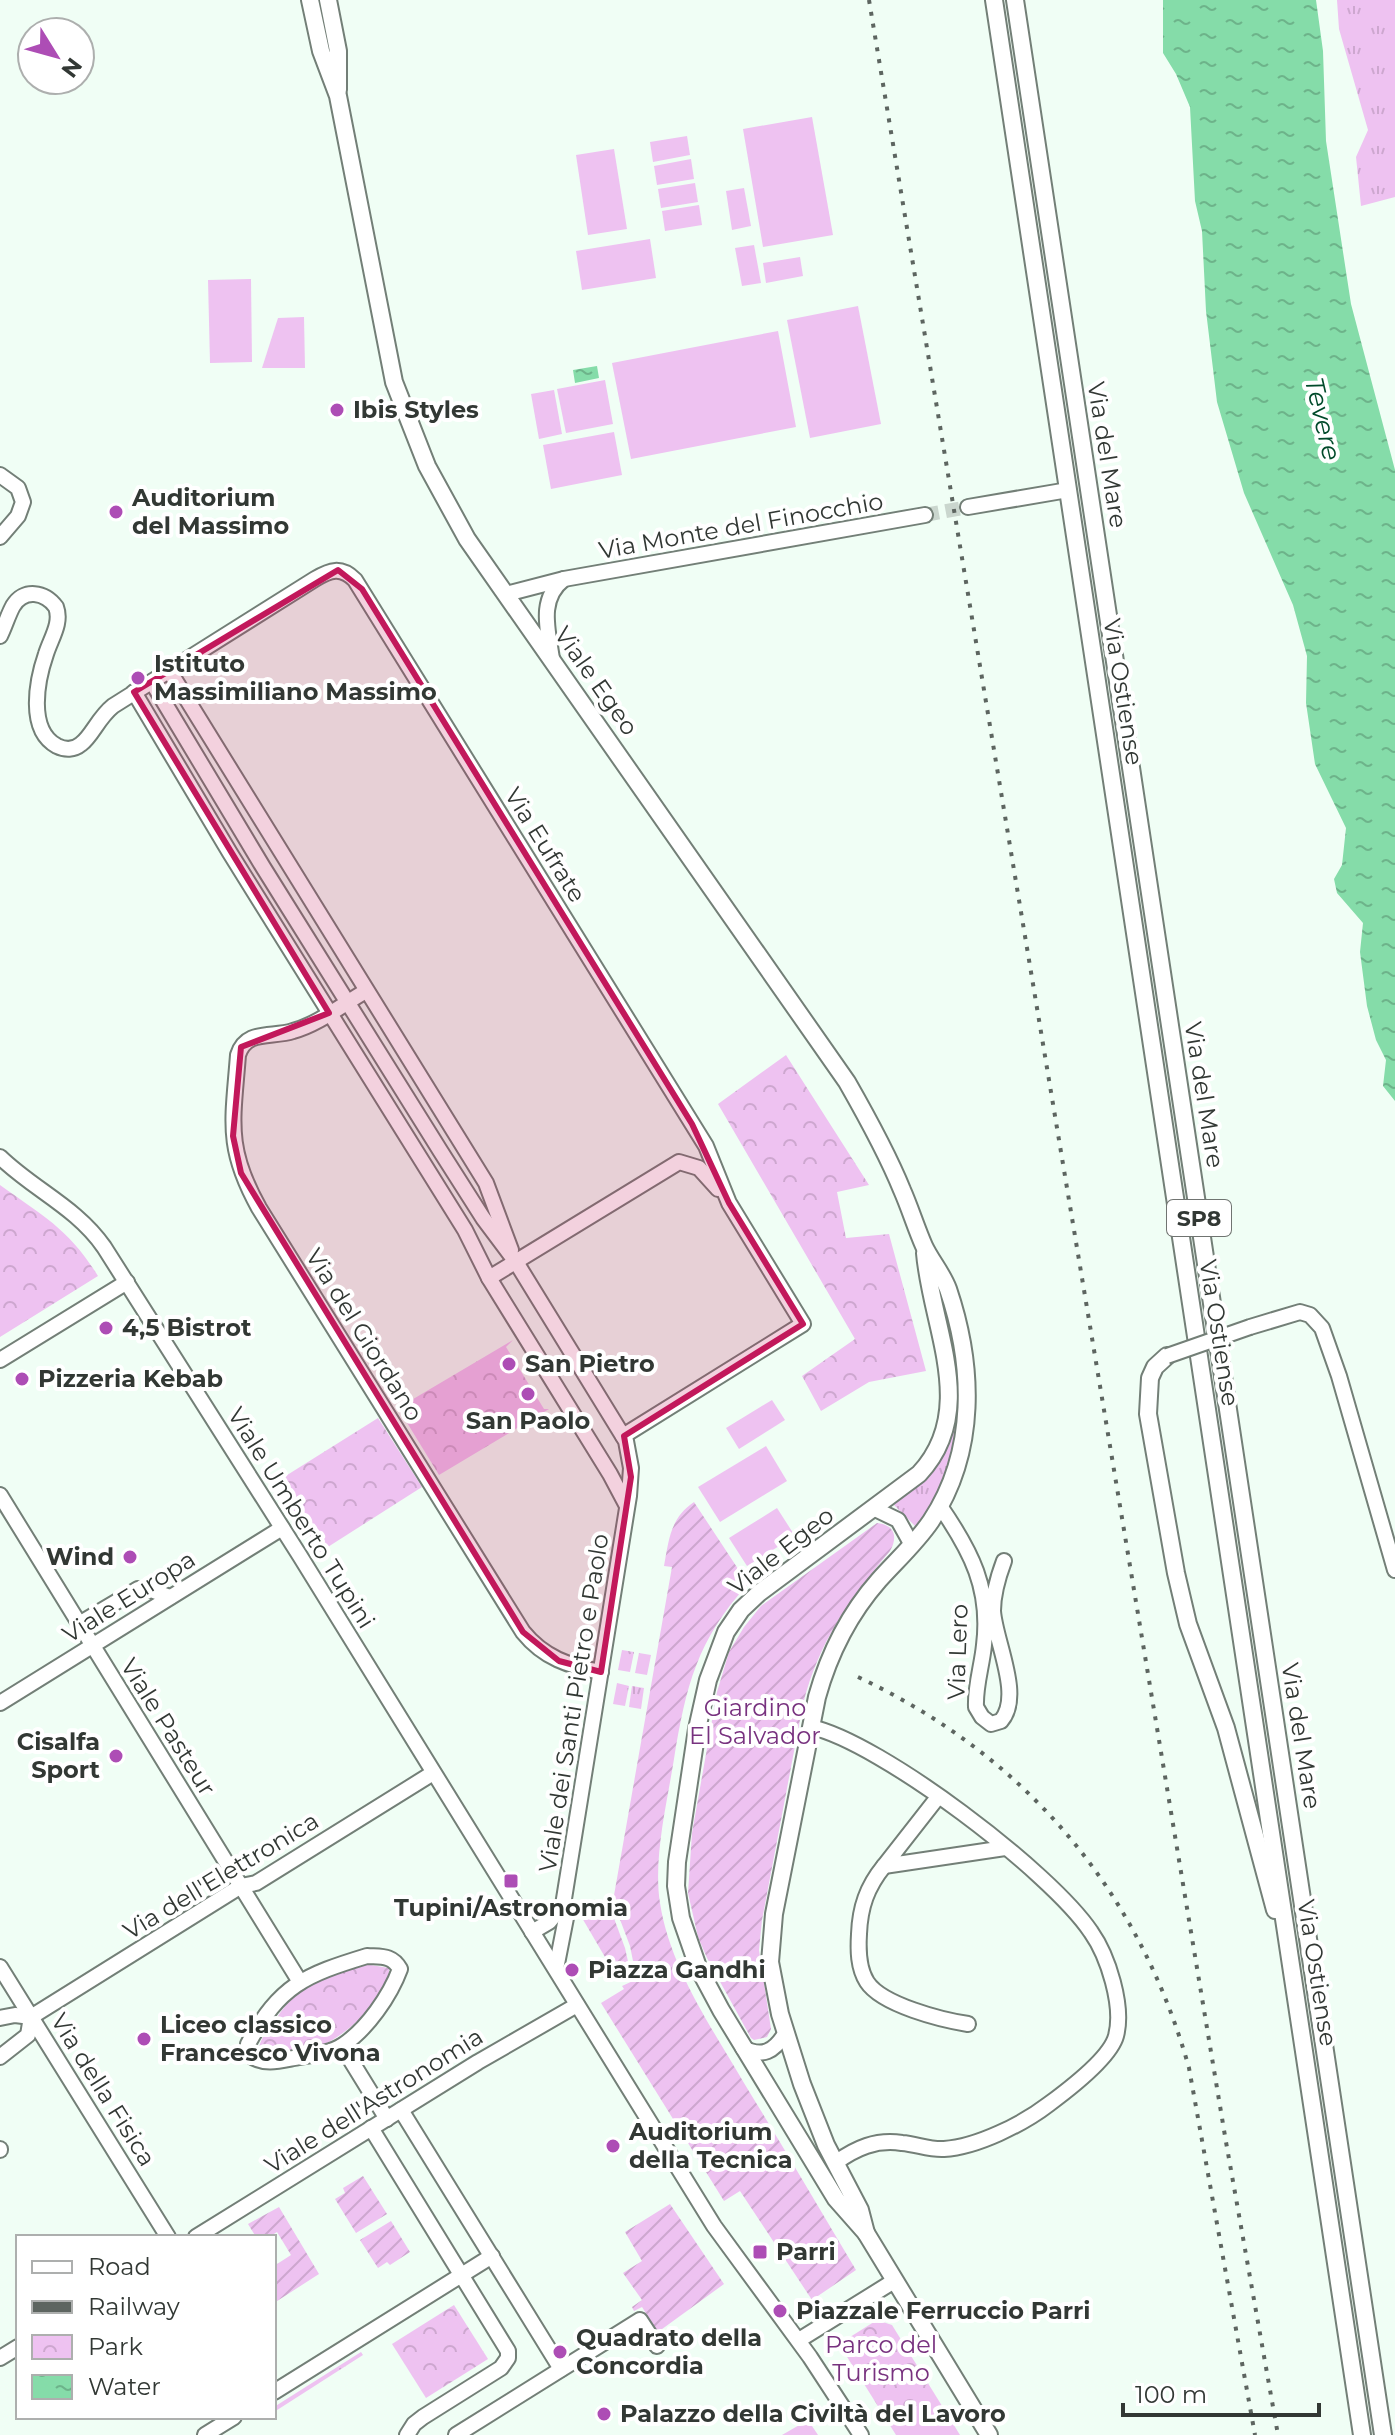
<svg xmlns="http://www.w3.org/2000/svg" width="1395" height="2435" font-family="Montserrat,sans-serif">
	<defs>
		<pattern id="grass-tufts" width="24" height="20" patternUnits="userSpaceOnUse" patternTransform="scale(2)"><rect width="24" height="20" fill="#eec2f1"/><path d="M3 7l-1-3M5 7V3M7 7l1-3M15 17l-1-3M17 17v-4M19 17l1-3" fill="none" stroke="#cda7cf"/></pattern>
		<pattern id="park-crowns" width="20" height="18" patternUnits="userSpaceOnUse" patternTransform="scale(2)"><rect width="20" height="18" fill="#eec2f1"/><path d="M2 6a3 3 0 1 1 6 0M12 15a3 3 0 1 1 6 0" fill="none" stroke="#cda7cf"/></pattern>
		<pattern id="garden-furrows" width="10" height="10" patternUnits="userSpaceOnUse" patternTransform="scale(2)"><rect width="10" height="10" fill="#eec2f1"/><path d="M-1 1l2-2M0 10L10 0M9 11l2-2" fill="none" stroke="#cda7cf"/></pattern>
		<pattern id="water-ripples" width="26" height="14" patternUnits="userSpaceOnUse" patternTransform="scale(2)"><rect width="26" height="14" fill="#85dca9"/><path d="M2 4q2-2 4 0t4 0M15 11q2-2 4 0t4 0" fill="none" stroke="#6db38a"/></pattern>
	</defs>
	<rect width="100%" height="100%" fill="#f0fef5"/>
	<g fill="url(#grass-tufts)">
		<polygon points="1337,0 1395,0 1395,197 1361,206 1356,157 1368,130 1339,29"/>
		<path d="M956,1410H960C956,1454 942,1492 916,1527L894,1505C929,1475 947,1456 956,1410Z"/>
		<polygon points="622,1650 634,1652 630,1672 618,1670"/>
		<polygon points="639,1653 651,1655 647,1675 635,1673"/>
		<polygon points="617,1683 629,1686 625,1706 613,1704"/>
		<polygon points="632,1686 644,1688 641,1709 629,1707"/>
		<polygon points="361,2352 363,2355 274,2412 274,2407"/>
	</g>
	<g fill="url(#park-crowns)">
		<polygon points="786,1055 869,1185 837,1192 846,1238 889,1234 926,1371 869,1382 821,1411 802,1376 855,1339 718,1104"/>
		<path d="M0,1185C43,1216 69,1229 98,1276L0,1337Z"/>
		<polygon points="513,1340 506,1347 544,1409 549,1409 439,1475 398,1408"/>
		<polygon points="378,1418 422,1487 320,1552 276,1482"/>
		<path d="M365,1964L389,1968C391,1996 345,2037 320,2046C310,2050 299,2051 289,2053C278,2055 267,2057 258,2052C260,2038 268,2029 276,2019C302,1980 322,1977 365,1964Z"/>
		<polygon points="454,2305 488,2359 426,2398 392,2344"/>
		<polygon points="877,2320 892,2325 960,2435 896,2435 839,2344"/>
		<polygon points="808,2420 818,2435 782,2435"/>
	</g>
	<g fill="url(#garden-furrows)">
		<path d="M694,1502L748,1584C697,1640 686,1686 674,1759C667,1803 653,1859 660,1903C670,1968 712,2028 744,2083C782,2145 819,2208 856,2270L812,2300L740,2191L724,2201L601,2003L624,1989L622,1986L635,1980L636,1976L630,1946L613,1901L672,1567L664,1566C669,1540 670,1518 694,1502Z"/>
		<path d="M877,1523C895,1525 898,1537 890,1551C849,1600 819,1641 803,1704L762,1920L759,1950L771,2029L767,2037L754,2040L751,2038L707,1958L698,1937L688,1893L692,1833L717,1692L729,1652L744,1627L761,1606Z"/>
		<polygon points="608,1902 625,1948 631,1975 619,1981 578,1911"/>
		<polygon points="363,2176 387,2214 356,2233 335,2199 345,2193 343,2188"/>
		<polygon points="670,2204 724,2284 658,2332 642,2307 634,2311 632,2307 642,2300 623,2273 642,2261 625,2232"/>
		<polygon points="279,2207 319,2274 274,2303 274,2266 291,2255 277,2232 269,2237 256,2237 248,2224"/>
		<polygon points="391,2221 410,2252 390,2265 387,2262 378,2268 360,2240"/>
	</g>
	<g fill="#eec2f1">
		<polygon points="812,117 833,235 763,247 743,129"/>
		<polygon points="687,136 690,155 653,162 650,142"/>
		<polygon points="614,149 627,229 588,235 576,155"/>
		<polygon points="691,159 694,179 657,185 654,166"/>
		<polygon points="695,183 698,202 661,208 658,189"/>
		<polygon points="744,188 751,226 732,230 726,191"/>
		<polygon points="699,205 702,225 665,231 662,211"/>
		<polygon points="650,239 656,278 582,290 576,251"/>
		<polygon points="754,245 761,283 742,286 735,248"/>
		<polygon points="800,257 803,276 766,283 763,263"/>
		<polygon points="251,279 252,362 210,363 208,280"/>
		<polygon points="858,306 881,424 810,438 787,320"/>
		<polygon points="304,317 305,368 262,368 278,318"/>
		<polygon points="778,331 796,427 631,459 612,363"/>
		<polygon points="605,380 613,424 566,433 557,389"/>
		<polygon points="554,390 562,434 539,439 531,394"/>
		<polygon points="614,432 622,475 551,489 543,445"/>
		<polygon points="772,1400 785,1420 739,1449 726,1428"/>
		<polygon points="766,1446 787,1481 720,1522 698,1487"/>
		<polygon points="777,1508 795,1536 747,1566 729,1538"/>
	</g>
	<g fill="url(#water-ripples)">
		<polygon points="1163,0 1316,0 1323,51 1326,141 1351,304 1395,470 1395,1101 1383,1086 1386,1060 1376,1040 1367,1006 1360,952 1363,923 1337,893 1334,879 1342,865 1346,828 1315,764 1306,703 1307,656 1293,605 1244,493 1217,402 1206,311 1202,231 1195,201 1190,107 1176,74 1163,53"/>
		<polygon points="597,366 599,378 575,383 573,370"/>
	</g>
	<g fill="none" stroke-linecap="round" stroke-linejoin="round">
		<polyline stroke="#cad6ce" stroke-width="14" stroke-dasharray="14 7" stroke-linecap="butt" points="925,515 968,507"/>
		<g stroke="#737f77" stroke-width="18">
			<g id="minor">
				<polyline points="0,475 18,488 23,502 18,516 0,537"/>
				<polyline points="968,507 1068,490"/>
				<polyline points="506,594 564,579 925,515"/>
				<path d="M0,636C5,626 8,615 13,606C24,588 45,592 56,607C62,623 51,638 46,654C37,680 27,730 57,746C65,750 74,750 81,744C92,736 98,718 113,706L315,579C330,570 341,566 355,580L706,1146L729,1203L803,1324L623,1436"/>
				<path d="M552,659C548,630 538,599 564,579"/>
				<polyline points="170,672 486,1183 511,1250"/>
				<polyline points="152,682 263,867 441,1152 483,1218 516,1262 626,1441 631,1468 629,1496 563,1905 567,1911 566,1918 556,1969"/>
				<polyline points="134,692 230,853 465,1230 489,1278 610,1474 627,1506"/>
				<path d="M366,991C343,1004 319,1024 293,1031C272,1038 246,1029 238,1055C233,1121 225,1147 259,1208L523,1632C544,1658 569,1666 601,1672"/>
				<path d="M0,1157C34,1190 76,1207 104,1247L300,1556L714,2226L810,2357L861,2435"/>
				<polyline points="489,1278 679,1162 699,1168 718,1189"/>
				<polyline points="1250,1327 1300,1312 1310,1315 1322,1328 1339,1376 1395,1570"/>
				<polyline points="0,1360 127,1282"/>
				<polyline points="0,1495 300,1982"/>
				<path d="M940,1506C971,1551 991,1589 984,1645C982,1666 975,1686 976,1707L982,1717L991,1724L1001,1721C1023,1696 995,1641 993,1611C993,1593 998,1577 1004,1561"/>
				<polyline points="875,1509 898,1520 912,1545"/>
				<polyline points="79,1624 138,1589 148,1589 170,1597"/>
				<polyline points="0,1703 282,1528"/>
				<path d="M811,1727C880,1742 1051,1872 1091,1932C1108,1956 1124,2006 1116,2036C1110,2058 1068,2090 1049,2104C1023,2124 977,2147 944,2149C930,2150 916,2144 902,2143C876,2139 856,2148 835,2163"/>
				<polyline points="938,1797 884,1866 1005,1848"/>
				<path d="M884,1866C867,1887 860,1907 859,1934C858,1950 858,1968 867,1982C882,2005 942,2020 968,2024"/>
				<polyline points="532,1932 549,1922 563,1905"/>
				<path d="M367,1956C382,1957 392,1955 400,1969C390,1996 367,2029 343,2045C329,2054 310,2055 294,2058C279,2061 264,2065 251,2056L248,2044C280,1985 305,1975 367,1956Z"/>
				<polyline points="0,1967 168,2237"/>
				<polyline points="31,2017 241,1886 256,1883 433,1773"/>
				<polyline points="0,2018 15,2015 31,2017"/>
				<polyline points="342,2046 387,2119"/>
				<path d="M743,2048C763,2058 774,2051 785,2034"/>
				<polyline points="0,2057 28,2035 31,2017"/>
				<polyline points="401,2110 561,2369"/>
				<polyline points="371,2128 508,2351 508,2358 501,2368 423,2417 414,2424 407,2435"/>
				<polyline points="0,2149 0,2150"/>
				<polyline points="196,2237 478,2062 577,2005"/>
				<polyline points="799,2340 894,2281"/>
				<polyline points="0,2358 18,2347"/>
				<polyline points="274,2392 492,2256"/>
				<polyline points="205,2435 234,2417"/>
				<polyline points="456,2435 640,2320 657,2346"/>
			</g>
		</g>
		<g stroke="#737f77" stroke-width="20">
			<g id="major">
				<path d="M310,0L321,51L338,96L394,382L427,466L467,539L847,1082C867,1117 887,1153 902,1190C910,1208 916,1228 924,1246C931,1261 942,1273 948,1289C974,1366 977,1451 931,1521C916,1543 896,1561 879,1580C849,1614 829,1654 817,1697L774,1914L770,1962L780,2014L802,2084L826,2145L860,2210L866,2233"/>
				<polyline points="328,0 338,51 338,90"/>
				<polyline points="994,0 1362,2435"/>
				<polyline points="1015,0 1383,2435"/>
				<path d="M925,1253C931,1327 979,1410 919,1474L759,1593L741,1610L726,1632L708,1680L697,1729L677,1862L676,1886L681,1918L698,1967L721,2010L836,2199L866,2233L989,2435"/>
				<polyline points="1167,1356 1155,1367 1150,1378 1148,1414 1176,1573 1188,1624 1226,1728 1275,1910"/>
			</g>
		</g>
		<use href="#minor" stroke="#fff" stroke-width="14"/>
		<use href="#major" stroke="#fff" stroke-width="16"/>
		<g stroke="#5d6560" stroke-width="4" stroke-dasharray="4 8" stroke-linecap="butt">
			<polyline points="869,0 1226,2142 1278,2435"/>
			<path d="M858,1677C1026,1756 1139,1890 1189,2068L1255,2435"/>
		</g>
		<g stroke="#737f77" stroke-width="18" stroke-linecap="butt">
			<polyline id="minor-bridge" points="1167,1356 1250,1327"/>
		</g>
		<use href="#minor-bridge" stroke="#fff" stroke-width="14"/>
	</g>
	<path fill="#c2185b" fill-opacity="0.2" stroke="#c2185b" stroke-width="6" stroke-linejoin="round" d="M338,570L362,589L692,1124L729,1203L803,1324L624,1436L631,1477L601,1672L559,1661L523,1632L241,1173L233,1136L241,1047L329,1013L134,692Z"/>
	<g fill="#ad4db5" stroke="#fff" stroke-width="3">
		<circle cx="337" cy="410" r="8"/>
		<circle cx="116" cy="512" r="8"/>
		<circle cx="138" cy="678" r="8"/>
		<circle cx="106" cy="1328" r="8"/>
		<circle cx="509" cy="1364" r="8"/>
		<circle cx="22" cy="1379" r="8"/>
		<circle cx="528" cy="1394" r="8"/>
		<circle cx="130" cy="1557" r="8"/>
		<circle cx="116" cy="1756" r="8"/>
		<rect x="503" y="1873" width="16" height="16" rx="4"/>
		<circle cx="572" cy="1970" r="8"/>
		<circle cx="144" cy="2039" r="8"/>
		<circle cx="613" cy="2146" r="8"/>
		<rect x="752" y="2244" width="16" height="16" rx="4"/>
		<circle cx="780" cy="2311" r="8"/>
		<circle cx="560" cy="2352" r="8"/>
		<circle cx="604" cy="2414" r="8"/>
	</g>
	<g text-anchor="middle" stroke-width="8" stroke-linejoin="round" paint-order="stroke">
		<rect fill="#fff" stroke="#707471" stroke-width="2" x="1167" y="1200" width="64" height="36" rx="6"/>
		<g font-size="22" font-weight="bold" fill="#323834">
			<text x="1199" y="1226">SP8</text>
		</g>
		<g font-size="24" font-weight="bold" fill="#323834" stroke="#fff" text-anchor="start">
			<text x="353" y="418">Ibis Styles</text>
			<text x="132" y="506">Auditorium<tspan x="132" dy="28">del Massimo</tspan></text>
			<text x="154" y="672">Istituto<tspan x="154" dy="28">Massimiliano Massimo</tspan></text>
			<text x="122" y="1336">4,5 Bistrot</text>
			<text x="525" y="1372">San Pietro</text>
			<text x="38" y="1387">Pizzeria Kebab</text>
			<text x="528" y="1429" text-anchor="middle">San Paolo</text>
			<text x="114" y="1565" text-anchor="end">Wind</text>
			<text x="100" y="1750" text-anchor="end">Cisalfa<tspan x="100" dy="28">Sport</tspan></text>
			<text x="511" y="1916" text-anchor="middle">Tupini/Astronomia</text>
			<text x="588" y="1978">Piazza Gandhi</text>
			<text x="160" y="2033">Liceo classico<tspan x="160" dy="28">Francesco Vivona</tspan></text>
			<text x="629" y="2140">Auditorium<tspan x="629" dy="28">della Tecnica</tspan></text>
			<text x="776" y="2260">Parri</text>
			<text x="796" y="2319">Piazzale Ferruccio Parri</text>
			<text x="576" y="2346">Quadrato della<tspan x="576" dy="28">Concordia</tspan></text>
			<text x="620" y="2422">Palazzo della Civiltà del Lavoro</text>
		</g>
		<g font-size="24" fill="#323834" stroke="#fff">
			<text transform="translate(1107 455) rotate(81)" y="8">Via del Mare</text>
			<text transform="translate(741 526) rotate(-10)" y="8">Via Monte del Finocchio</text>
			<text transform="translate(596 681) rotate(55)" y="8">Viale Egeo</text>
			<text transform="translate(1123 692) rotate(81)" y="8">Via Ostiense</text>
			<text transform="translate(545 845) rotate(58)" y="8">Via Eufrate</text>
			<text transform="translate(1204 1095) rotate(81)" y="8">Via del Mare</text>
			<text transform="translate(1219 1333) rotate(81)" y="8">Via Ostiense</text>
			<text transform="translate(364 1335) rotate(58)" y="8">Via del Giordano</text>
			<text transform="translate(301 1518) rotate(58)" y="8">Viale Umberto Tupini</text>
			<text transform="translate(781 1551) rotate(-38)" y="8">Viale Egeo</text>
			<text transform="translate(129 1597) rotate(-32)" y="8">Viale Europa</text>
			<text transform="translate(958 1652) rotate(-88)" y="8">Via Lero</text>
			<text transform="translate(574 1703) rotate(-81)" y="8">Viale dei Santi Pietro e Paolo</text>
			<text transform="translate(168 1727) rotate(58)" y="8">Viale Pasteur</text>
			<text transform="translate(1301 1736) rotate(81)" y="8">Via del Mare</text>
			<text transform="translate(221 1876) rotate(-31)" y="8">Via dell'Elettronica</text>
			<text transform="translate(1317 1973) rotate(81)" y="8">Via Ostiense</text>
			<text transform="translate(103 2090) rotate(58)" y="8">Via della Fisica</text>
			<text transform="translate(374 2101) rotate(-32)" y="8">Viale dell'Astronomia</text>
		</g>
		<g font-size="24" fill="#78327f" stroke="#fff">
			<text x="755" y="1716">Giardino<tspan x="755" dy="28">El Salvador</tspan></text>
			<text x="881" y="2353">Parco del<tspan x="881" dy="28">Turismo</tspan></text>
		</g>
		<g font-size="26" font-style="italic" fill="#004a2a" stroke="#fff">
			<text transform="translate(1323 419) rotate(77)" y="9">Tevere</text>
		</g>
	</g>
	<rect x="16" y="2235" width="260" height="184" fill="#ffffff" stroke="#adafae" stroke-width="2"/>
	<rect x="32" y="2261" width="40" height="12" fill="#ffffff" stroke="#adafae" stroke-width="2"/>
	<text x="88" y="2275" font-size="24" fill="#323834">Road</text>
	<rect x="32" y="2301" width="40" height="12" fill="#5d6560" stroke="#adafae" stroke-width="2"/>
	<text x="88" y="2315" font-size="24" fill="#323834">Railway</text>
	<rect x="32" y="2335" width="40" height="24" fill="url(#park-crowns)" stroke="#adafae" stroke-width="2"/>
	<text x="88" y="2355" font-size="24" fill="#323834">Park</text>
	<rect x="32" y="2375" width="40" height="24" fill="url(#water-ripples)" stroke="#adafae" stroke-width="2"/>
	<text x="88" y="2395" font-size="24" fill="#323834">Water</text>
	<g transform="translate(56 56) rotate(127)"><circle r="38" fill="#ffffff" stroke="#adafae" stroke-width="2"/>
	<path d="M0-6L14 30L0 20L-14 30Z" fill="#ad4db5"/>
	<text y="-12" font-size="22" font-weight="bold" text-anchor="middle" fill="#323834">N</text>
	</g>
	<path d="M1123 2403v12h196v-12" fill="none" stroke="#323834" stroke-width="4"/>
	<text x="1135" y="2403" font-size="24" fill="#323834" stroke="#ffffff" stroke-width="6" paint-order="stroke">100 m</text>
</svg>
